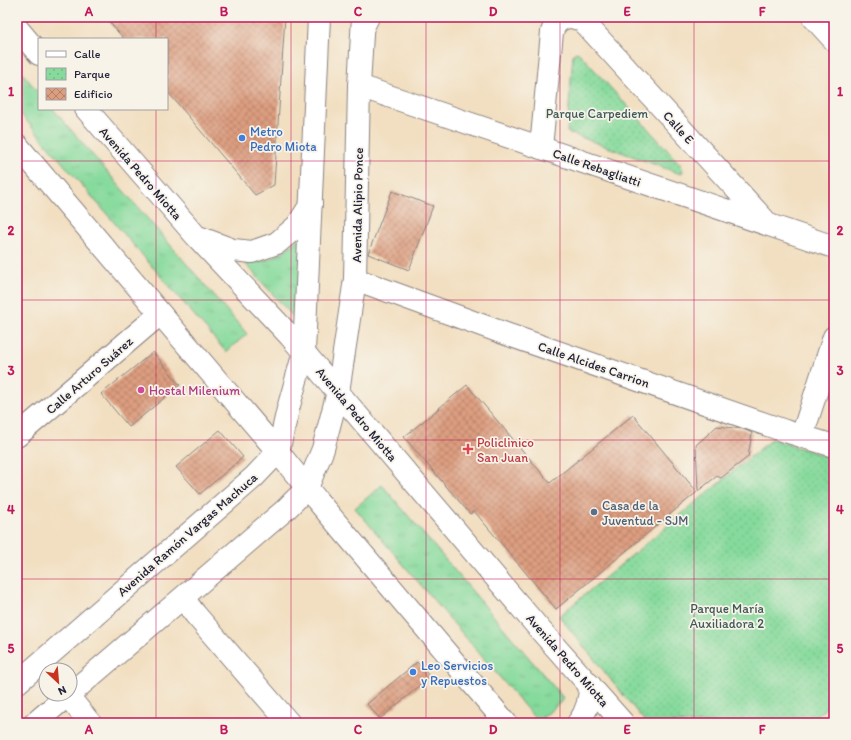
<svg xmlns="http://www.w3.org/2000/svg" width="851" height="740" font-family="Itim,sans-serif">
	<defs>
		<pattern id="grass-tufts" width="24" height="20" patternUnits="userSpaceOnUse"><rect width="24" height="20" fill="#86da9c"/><path d="M3 7l-1-3M5 7V3M7 7l1-3M15 17l-1-3M17 17v-4M19 17l1-3" fill="none" stroke="#73bb87"/></pattern>
		<pattern id="park-dots" width="8" height="8" patternUnits="userSpaceOnUse"><rect width="8" height="8" fill="#86da9c"/><path d="M2 2h.1M6 6h.1" fill="none" stroke="#73bb87" stroke-width="1.8" stroke-linecap="round"/></pattern>
		<pattern id="building-cross-hatch" width="8" height="8" patternUnits="userSpaceOnUse"><rect width="8" height="8" fill="#dd9e80"/><path d="M0 0l8 8M0 8l8-8" fill="none" stroke="#b3806a"/></pattern>
	</defs>
	<rect width="100%" height="100%" fill="#f7f3e8"/>
	<filter id="ink" filterUnits="userSpaceOnUse"><feTurbulence type="fractalNoise" baseFrequency=".025" numOctaves="2"/><feDisplacementMap in="SourceGraphic" scale="8" xChannelSelector="R" yChannelSelector="G"/><feConvolveMatrix kernelMatrix="1 2 1 2 8 2 1 2 1" color-interpolation-filters="sRGB"/></filter>
	<filter id="wash" filterUnits="userSpaceOnUse"><feTurbulence type="fractalNoise" baseFrequency=".012" numOctaves="4" result="noise"/><feDisplacementMap in="SourceGraphic" scale="16" xChannelSelector="R" yChannelSelector="G"/><feGaussianBlur stdDeviation="0.9" result="paint"/><feColorMatrix in="noise" values="0 0 0 0 0 0 0 0 0 0 0 0 0 0 0 0 0 1.4 0 .05"/><feComposite in="paint" operator="in"/></filter>
	<g filter="url(#wash)">
		<rect width="100%" height="100%" fill="#f2dfc1"/>
		<g fill="url(#grass-tufts)" stroke="#547e6c">
			<polygon points="17,67 39,93 39,109 53,109 247,334 226,352 17,110"/>
			<polygon points="306,227 298,322 242,260 253,261 264,261 280,254 295,242"/>
			<polygon points="382,485 564,699 538,722 355,508"/>
		</g>
		<g fill="url(#park-dots)" stroke="#547e6c">
			<polygon points="576,52 579,53 681,165 683,172 680,173 678,173 567,132 573,54"/>
			<polygon points="772,439 834,459 834,701 808,723 646,723 559,616"/>
		</g>
		<g id="blocks">
			<g fill="url(#building-cross-hatch)">
				<polygon points="105,17 285,17 274,185 255,195 167,91 167,39 124,39"/>
				<polygon points="392,191 433,206 409,270 368,254"/>
				<polygon points="153,352 180,385 129,427 101,394"/>
				<polygon points="467,385 550,483 633,415 697,492 556,609 474,511 470,514 404,437"/>
				<polygon points="717,426 743,429 752,433 748,457 721,478 717,476 698,491 696,445"/>
				<polygon points="220,430 243,457 200,494 176,467"/>
				<polygon points="417,662 430,677 380,719 367,704"/>
			</g>
		</g>
	</g>
	<g filter="url(#ink)">
		<use href="#blocks" fill-opacity="0" stroke="#8a807e" stroke-width="1"/>
		<g fill="none" stroke-linecap="round" stroke-linejoin="round">
			<g stroke="#8a807e" stroke-width="24">
				<g id="minor">
					<polyline points="571,17 582,20 768,224"/>
					<polyline points="813,17 834,40"/>
					<polyline points="359,86 834,247"/>
					<path d="M541,148L552,32C555,23 559,19 569,17"/>
					<polyline points="355,279 506,334 785,431 834,446"/>
					<polyline points="17,436 160,314"/>
					<polyline points="802,436 834,337"/>
					<polyline points="183,598 195,614 289,723"/>
					<polyline points="68,696 90,723"/>
				</g>
			</g>
			<g stroke="#8a807e" stroke-width="24">
				<g id="major">
					<polyline points="17,28 39,54"/>
					<polyline points="86,109 196,236 290,336 542,632 623,723"/>
					<polyline points="17,145 278,452 316,499 506,723"/>
					<polyline points="201,238 233,250 252,252 277,243 297,226 311,204"/>
					<polyline points="17,683 254,477 278,452 288,409 304,352 319,17"/>
					<polyline points="70,694 285,510 307,488 323,449 338,392 355,279 359,86 363,17"/>
					<polyline points="35,723 69,694"/>
					<path d="M578,723C587,712 590,699 590,685"/>
				</g>
			</g>
			<g stroke="#8a807e" stroke-width="24">
				<polyline id="highway" points="363,27 368,17"/>
			</g>
			<use href="#minor" stroke="#fff" stroke-width="22"/>
			<use href="#major" stroke="#fff" stroke-width="22"/>
			<use href="#highway" stroke="#fff" stroke-width="22"/>
		</g>
	</g>
	<path fill="none" stroke="#c2185b" stroke-width="1" stroke-opacity="0.55" d="M156,17V39M291,17V723M426,17V723M560,17V723M694,17V723M156,109V723M17,161H834M17,300H834M17,440H834M17,579H834"/>
	<g fill="#3f7fe0" stroke="#f7f3e8" stroke-width="1.5">
		<circle cx="242" cy="138" r="4"/>
		<circle cx="413" cy="672" r="4"/>
	</g>
	<circle fill="#d1479c" stroke="#f7f3e8" stroke-width="1.5" cx="141" cy="390" r="4"/>
	<path fill="#e0444e" stroke="#f7f3e8" stroke-width="1.5" d="M466 443h4v4h4v4h-4v4h-4v-4h-4v-4h4z"/>
	<circle fill="#5c6f8a" stroke="#f7f3e8" stroke-width="1.5" cx="594" cy="512" r="4"/>
	<g text-anchor="middle" stroke-width="3.5" stroke-linejoin="round" paint-order="stroke">
		<g font-size="13" fill="#405958" stroke="#f7f3e8">
			<text x="597" y="118">Parque Carpediem</text>
			<text x="727" y="613">Parque María<tspan x="727" dy="15">Auxiliadora 2</tspan></text>
		</g>
		<g font-size="13" fill="#22223b" stroke="#f7f3e8">
			<text transform="translate(679 127) rotate(48)" y="5">Calle E</text>
			<text transform="translate(597 167) rotate(19)" y="5">Calle Rebagliatti</text>
			<text transform="translate(141 173) rotate(49)" y="5">Avenida Pedro Miotta</text>
			<text transform="translate(357 205) rotate(-89)" y="5">Avenida Alipio Ponce</text>
			<text transform="translate(594 364) rotate(19)" y="5">Calle Alcides Carrion</text>
			<text transform="translate(89 375) rotate(-41)" y="5">Calle Arturo Suárez</text>
			<text transform="translate(357 414) rotate(50)" y="5">Avenida Pedro Miotta</text>
			<text transform="translate(187 534) rotate(-41)" y="5">Avenida Ramón Vargas Machuca</text>
			<text transform="translate(568 660) rotate(49)" y="5">Avenida Pedro Miotta</text>
		</g>
		<g font-size="13" fill="#366cbe" stroke="#f7f3e8" text-anchor="start">
			<text x="250" y="136">Metro<tspan x="250" dy="15">Pedro Miota</tspan></text>
			<text x="421" y="670">Leo Servicios<tspan x="421" dy="15">y Repuestos</tspan></text>
		</g>
		<g font-size="13" fill="#b23c85" stroke="#f7f3e8" text-anchor="start">
			<text x="149" y="395">Hostal Milenium</text>
		</g>
		<g font-size="13" fill="#be3a42" stroke="#f7f3e8" text-anchor="start">
			<text x="477" y="447">Policlinico<tspan x="477" dy="15">San Juan</tspan></text>
		</g>
		<g font-size="13" fill="#4e5e75" stroke="#f7f3e8" text-anchor="start">
			<text x="602" y="510">Casa de la<tspan x="602" dy="15">Juventud - SJM</tspan></text>
		</g>
	</g>
	<rect width="851" height="740" fill="none" stroke="#f7f3e8" stroke-width="44"/>
	<rect x="38" y="38" width="130" height="72" fill="#f7f3e8" stroke="#a29fa3"/>
	<rect x="46" y="51" width="20" height="6" fill="#ffffff" stroke="#a29fa3"/>
	<text x="74" y="58" font-size="12" fill="#22223b">Calle</text>
	<rect x="46" y="68" width="20" height="12" fill="url(#park-dots)" stroke="#a29fa3"/>
	<text x="74" y="78" font-size="12" fill="#22223b">Parque</text>
	<rect x="46" y="88" width="20" height="12" fill="url(#building-cross-hatch)" stroke="#a29fa3"/>
	<text x="74" y="98" font-size="12" fill="#22223b">Edificio</text>
	<g transform="translate(58 682) rotate(154)"><circle r="19" fill="#f7f3e8" stroke="#a29fa3"/>
	<path d="M0-3L7 15L0 10L-7 15Z" fill="#c8321e"/>
	<text y="-6" font-size="11" font-weight="bold" text-anchor="middle" fill="#22223b">N</text>
	</g>
	<rect x="22" y="22" width="807" height="696" fill="none" stroke="#c2185b" stroke-width="1.5"/>
	<g font-size="13" text-anchor="middle" font-weight="bold" fill="#c2185b">
		<text x="89" y="16">A</text>
		<text x="224" y="16">B</text>
		<text x="358" y="16">C</text>
		<text x="493" y="16">D</text>
		<text x="627" y="16">E</text>
		<text x="762" y="16">F</text>
		<text x="11" y="96">1</text>
		<text x="840" y="96">1</text>
		<text x="11" y="235">2</text>
		<text x="840" y="235">2</text>
		<text x="11" y="375">3</text>
		<text x="840" y="375">3</text>
		<text x="11" y="514">4</text>
		<text x="840" y="514">4</text>
		<text x="11" y="653">5</text>
		<text x="840" y="653">5</text>
		<text x="89" y="734">A</text>
		<text x="224" y="734">B</text>
		<text x="358" y="734">C</text>
		<text x="493" y="734">D</text>
		<text x="627" y="734">E</text>
		<text x="762" y="734">F</text>
	</g>
</svg>
